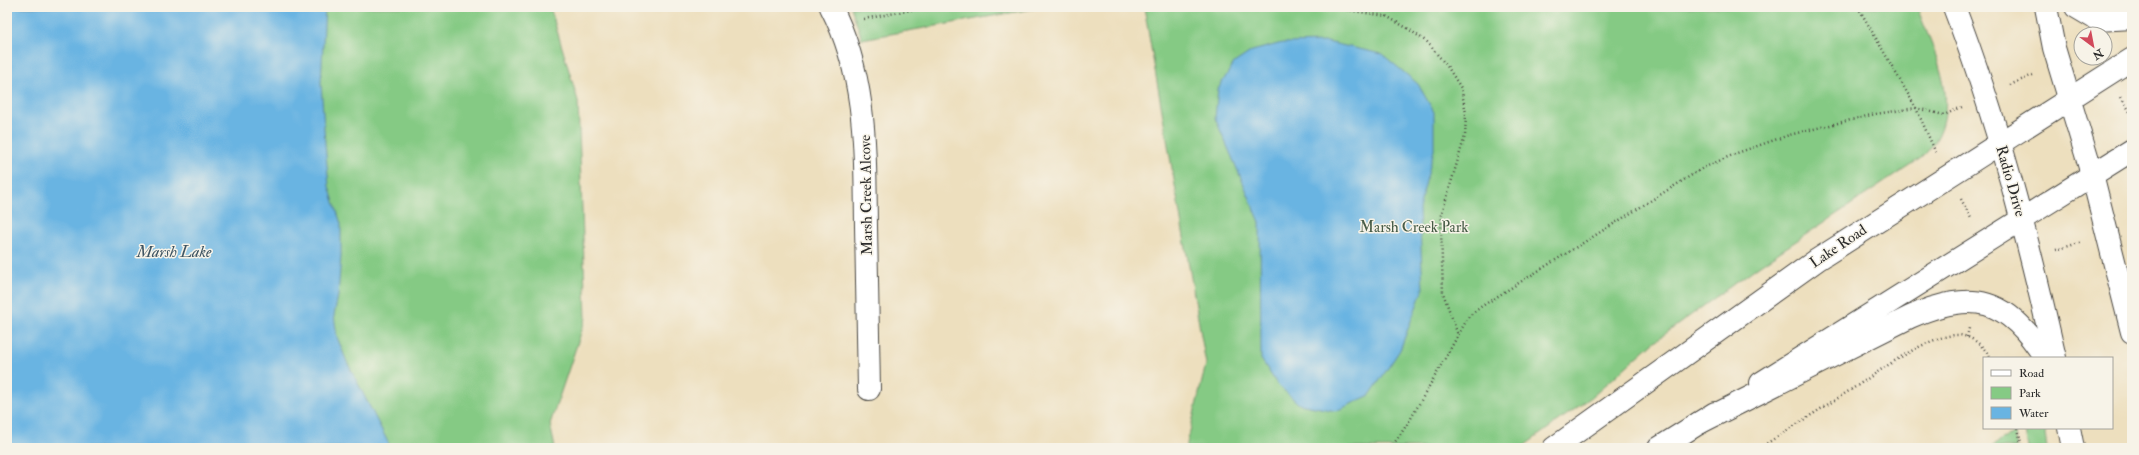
<svg xmlns="http://www.w3.org/2000/svg" width="2139" height="455" font-family="'IM FELL Double Pica',serif">
	<rect width="100%" height="100%" fill="#f7f3e8"/>
	<filter id="ink" filterUnits="userSpaceOnUse"><feTurbulence type="fractalNoise" baseFrequency=".025" numOctaves="2"/><feDisplacementMap in="SourceGraphic" scale="8" xChannelSelector="R" yChannelSelector="G"/><feConvolveMatrix kernelMatrix="1 2 1 2 8 2 1 2 1" color-interpolation-filters="sRGB"/></filter>
	<filter id="wash" filterUnits="userSpaceOnUse"><feTurbulence type="fractalNoise" baseFrequency=".012" numOctaves="4" result="noise"/><feDisplacementMap in="SourceGraphic" scale="16" xChannelSelector="R" yChannelSelector="G"/><feGaussianBlur stdDeviation="0.9" result="paint"/><feColorMatrix in="noise" values="0 0 0 0 0 0 0 0 0 0 0 0 0 0 0 0 0 1.4 0 .05"/><feComposite in="paint" operator="in"/></filter>
	<g filter="url(#wash)">
		<rect width="100%" height="100%" fill="#eddfbe"/>
		<g fill="#85ca84" stroke="#587a58">
			<polygon points="7,7 550,7 578,101 586,318 550,424 555,448 7,448"/>
			<polygon points="851,7 1044,7 862,39"/>
			<path d="M1144,7H1917C1935,56 1969,114 1921,158L1760,265L1691,315L1654,342L1593,396L1521,448H1186L1206,364Z"/>
			<polygon points="2035,428 2044,428 2047,448 2028,448 2025,431"/>
			<polygon points="2014,434 2017,448 1991,448 2002,439"/>
		</g>
		<g fill="#69b4e2" stroke="#4a7086">
			<polygon points="7,7 325,7 321,83 325,143 329,186 341,224 341,256 338,296 334,315 337,337 347,362 391,448 7,448"/>
			<polygon points="1327,42 1382,54 1418,84 1434,112 1434,150 1419,209 1423,289 1400,350 1370,395 1336,411 1299,404 1277,384 1261,359 1260,222 1215,118 1218,89 1234,63 1252,51 1282,43"/>
		</g>
	</g>
	<g filter="url(#ink)">
		<g fill="none" stroke-linecap="round" stroke-linejoin="round">
			<g stroke="#484641" stroke-width="24">
				<path id="minor" d="M831,7C867,77 865,149 866,226C867,280 868,334 869,389"/>
			</g>
			<g stroke="#484641" stroke-width="24">
				<g id="tertiary">
					<polyline points="1761,383 2132,150"/>
					<polyline points="1554,448 1817,260 2132,59"/>
					<polyline points="1659,448 1715,413"/>
				</g>
			</g>
			<g stroke="#484641" stroke-width="24">
				<g id="secondary">
					<path d="M1954,7C1998,121 2028,239 2055,358"/>
					<polyline points="2046,7 2054,48 2092,174 2132,332"/>
					<polyline points="2076,7 2098,20 2132,18"/>
					<path d="M1699,423L1910,317C1973,289 2008,298 2045,358"/>
					<polyline points="2069,428 2073,448"/>
				</g>
			</g>
			<g stroke="#484641" stroke-width="2.5" stroke-dasharray="1 3" stroke-linecap="butt">
				<polyline points="1327,7 1386,16 1407,28 1427,42 1447,66 1461,88 1466,113 1465,136 1442,213 1441,229 1443,293 1458,335"/>
				<polyline points="1858,7 1916,108 1936,153"/>
				<polyline points="864,19 927,7"/>
				<polyline points="2010,85 2035,74"/>
				<polyline points="2121,97 2132,115"/>
				<polyline points="1961,199 1972,220"/>
				<polyline points="2056,250 2082,242"/>
				<polyline points="1967,337 1969,328"/>
				<polyline points="2018,428 2022,448"/>
				<polyline points="1391,448 1410,420 1469,316 1482,306 1703,168 1737,153 1789,135 1875,114 1916,108 1944,115 1962,107"/>
				<path d="M1760,448C1790,428 1821,409 1852,389C1879,372 1925,336 1957,335C1972,335 1983,346 1991,358"/>
			</g>
			<use href="#minor" stroke="#fff" stroke-width="22"/>
			<use href="#tertiary" stroke="#fff" stroke-width="22"/>
			<use href="#secondary" stroke="#fff" stroke-width="22"/>
		</g>
	</g>
	<g text-anchor="middle" stroke-width="3" stroke-linejoin="round" paint-order="stroke">
		<g font-size="15" fill="#2b2b2b" stroke="#f7f3e8">
			<text transform="translate(2011 181) rotate(74)" y="5">Radio Drive</text>
			<text transform="translate(866 195) rotate(-91)" y="5">Marsh Creek Alcove</text>
			<text transform="translate(1838 246) rotate(-34)" y="5">Lake Road</text>
		</g>
		<g font-size="15" fill="#465b46" stroke="#f7f3e8">
			<text x="1414" y="232">Marsh Creek Park</text>
		</g>
		<g font-size="16" font-style="italic" fill="#3e5462" stroke="#f7f3e8">
			<text x="174" y="257">Marsh Lake</text>
		</g>
	</g>
	<rect width="2139" height="455" fill="none" stroke="#f7f3e8" stroke-width="24"/>
	<rect x="1983" y="357" width="130" height="72" fill="#f7f3e8" stroke="#a5a39c"/>
	<rect x="1991" y="370" width="20" height="6" fill="#ffffff" stroke="#a5a39c"/>
	<text x="2019" y="377" font-size="12" fill="#2b2b2b">Road</text>
	<rect x="1991" y="387" width="20" height="12" fill="#85ca84" stroke="#a5a39c"/>
	<text x="2019" y="397" font-size="12" fill="#2b2b2b">Park</text>
	<rect x="1991" y="407" width="20" height="12" fill="#69b4e2" stroke="#a5a39c"/>
	<text x="2019" y="417" font-size="12" fill="#2b2b2b">Water</text>
	<g transform="translate(2093 46) rotate(148)"><circle r="19" fill="#f7f3e8" stroke="#a5a39c"/>
	<path d="M0-3L7 15L0 10L-7 15Z" fill="#d1495b"/>
	<text y="-6" font-size="11" font-weight="bold" text-anchor="middle" fill="#2b2b2b">N</text>
	</g>
</svg>
